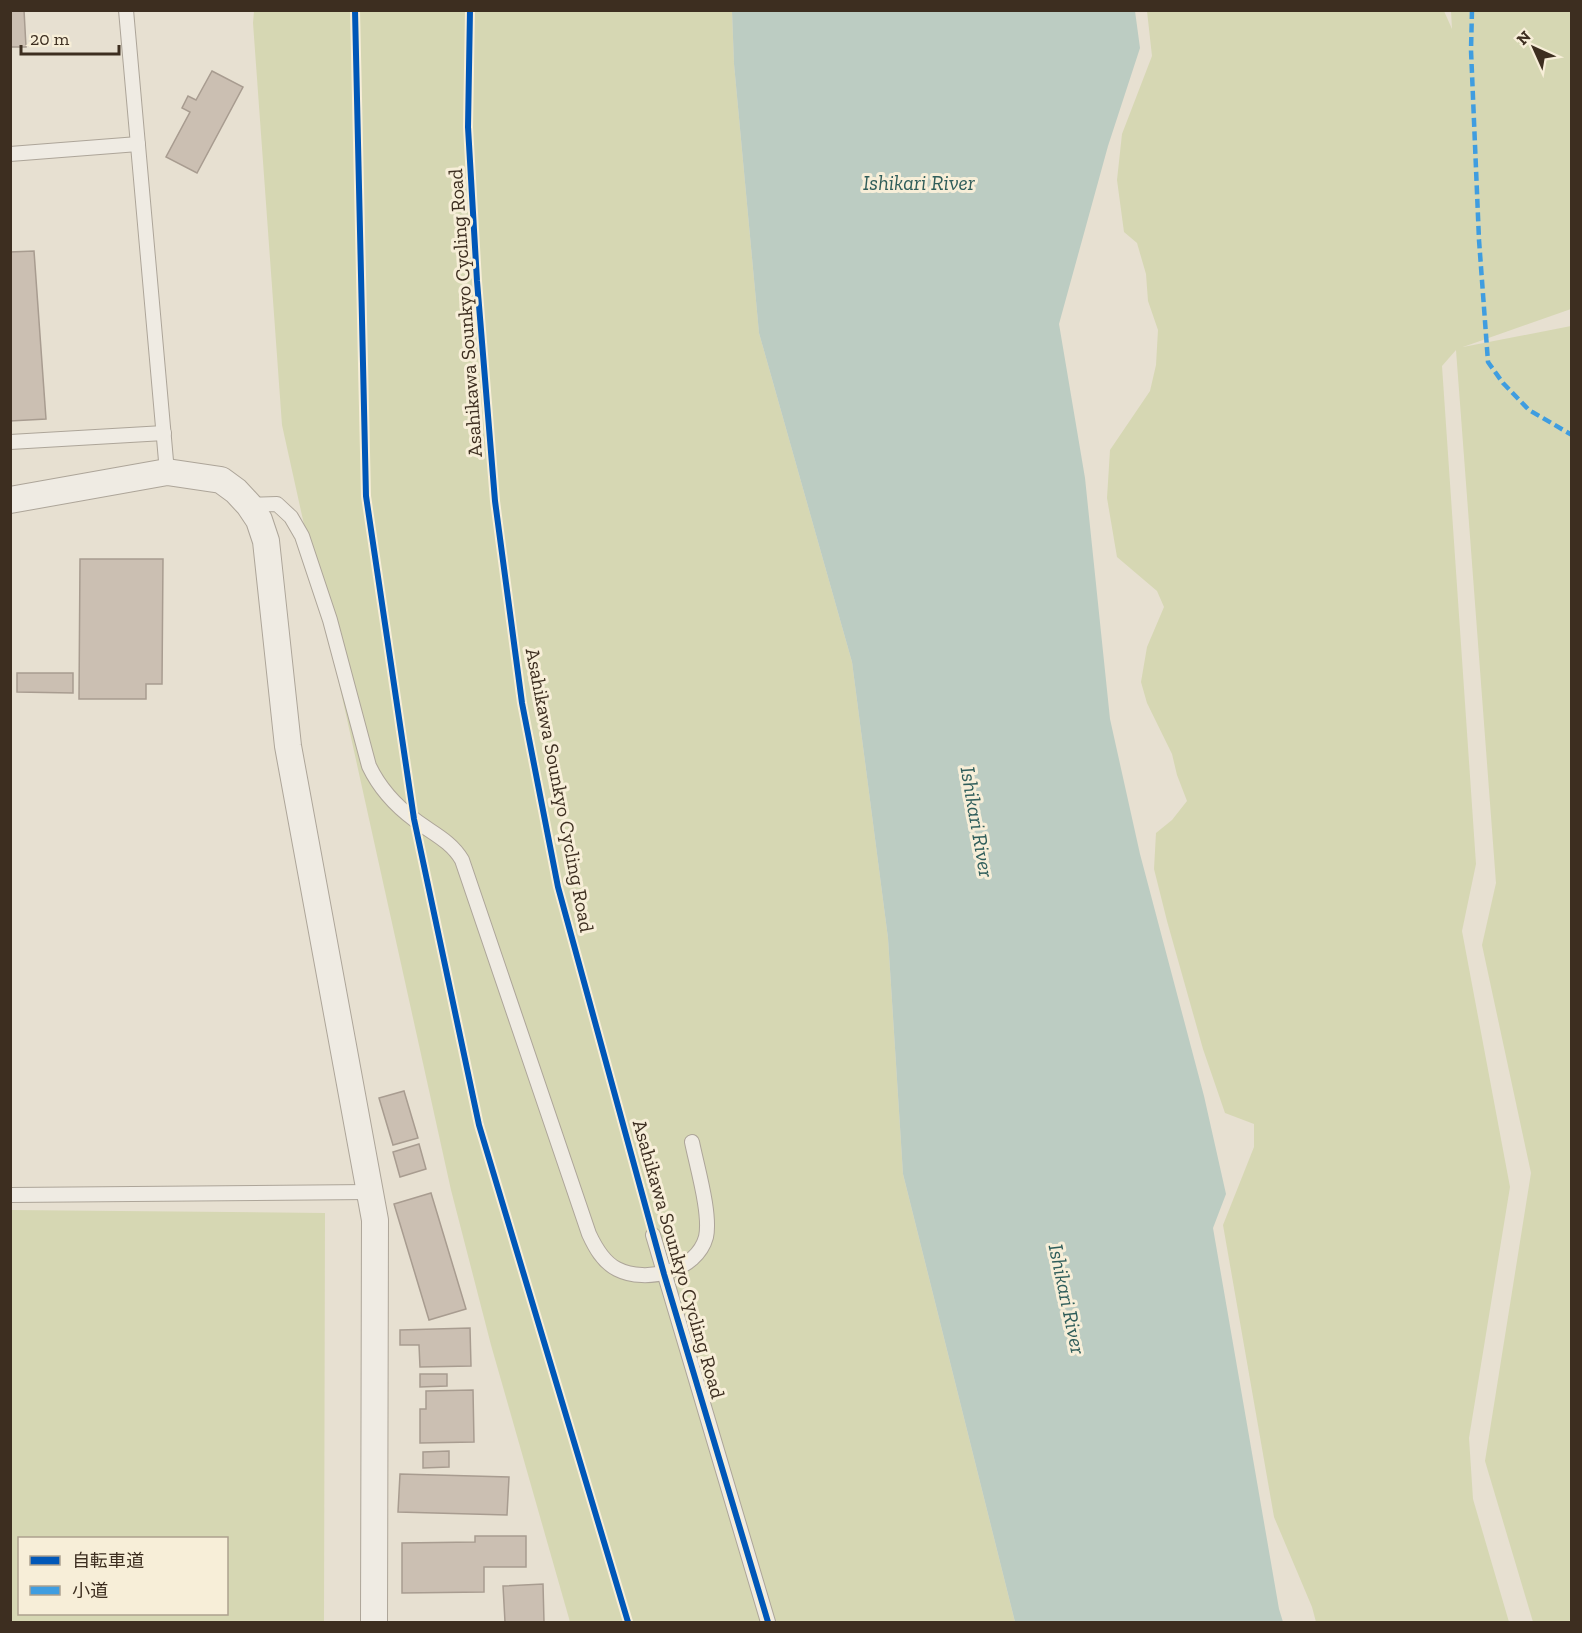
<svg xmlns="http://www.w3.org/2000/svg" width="1582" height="1633" font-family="'Zilla Slab','Noto Sans JP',serif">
	<rect width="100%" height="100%" fill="#e7e0d1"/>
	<g fill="#d6d7b3" fill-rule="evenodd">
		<polygon points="254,11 732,11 734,64 759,333 852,662 888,938 903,1174 1015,1622 570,1622 491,1345 451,1190 282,425 253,23"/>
		<polygon points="1147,11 1444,11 1452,29 1451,11 1571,11 1571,309 1463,347 1571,326 1571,1622 1533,1622 1485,1461 1531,1173 1482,945 1496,883 1456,350 1442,366 1476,864 1462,931 1510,1187 1469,1438 1473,1499 1509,1622 1316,1622 1312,1607 1274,1517 1223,1225 1254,1147 1254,1124 1225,1113 1203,1049 1167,921 1154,869 1156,833 1172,820 1187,801 1177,775 1172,754 1147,703 1141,682 1147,647 1164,607 1157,591 1117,557 1107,498 1110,450 1150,391 1156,365 1158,330 1148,301 1146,274 1137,243 1124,232 1117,180 1122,134 1152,56"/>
		<path d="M11,1210L325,1213L324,1622H11ZM226,1538V1614H20V1538Z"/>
	</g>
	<polygon fill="#bcccc2" points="732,11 1135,11 1140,48 1108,146 1059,324 1085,478 1110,719 1140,854 1204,1096 1226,1194 1213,1228 1279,1609 1283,1622 1015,1622 903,1174 888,938 852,662 759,333 734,64"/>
	<g fill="#cbbfb2" stroke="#a89c90" stroke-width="1.5">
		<polygon points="10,10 24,10 26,47 10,47"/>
		<polygon points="212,71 243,87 197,173 166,157 190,112 182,108 188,96 196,100"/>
		<polygon points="34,251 46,419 10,421 10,252"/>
		<polygon points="80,559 163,559 162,684 146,684 146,699 79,699"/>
		<polygon points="17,673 73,673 73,693 17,692"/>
		<polygon points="404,1091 418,1138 393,1145 379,1098"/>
		<polygon points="419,1144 426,1169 400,1177 393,1152"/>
		<polygon points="431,1193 466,1309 429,1320 394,1204"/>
		<polygon points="470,1328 471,1366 420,1367 419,1345 400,1345 400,1330"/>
		<polygon points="420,1374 447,1374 447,1386 420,1387"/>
		<polygon points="473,1390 474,1442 420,1443 420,1409 426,1409 426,1391"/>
		<polygon points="449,1451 449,1467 423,1468 423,1452"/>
		<polygon points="400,1474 509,1477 507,1515 398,1512"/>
		<polygon points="475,1536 526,1536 526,1567 484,1567 484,1592 402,1593 402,1543 475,1542"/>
		<polygon points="543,1584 544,1622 505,1622 503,1586"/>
	</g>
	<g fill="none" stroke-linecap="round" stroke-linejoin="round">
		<g stroke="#ada599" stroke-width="16">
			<g id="service">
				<polyline points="126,10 167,472"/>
				<polyline points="10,154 138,144"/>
				<polyline points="10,442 164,433"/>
				<path d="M249,505L277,504L291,517L302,536L330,620L369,766C379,787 396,806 415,820C432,833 451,841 462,860L589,1234C595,1247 603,1262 617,1269C646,1284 697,1271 706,1237C711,1214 697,1167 692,1142"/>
				<polyline points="10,1195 370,1192"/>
				<polyline points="653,1235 768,1622"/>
			</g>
		</g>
		<g stroke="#ada599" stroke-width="28">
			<polyline id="minor" points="10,500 167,472 221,480 236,491 249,505 259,520 266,541 288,746 375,1220 374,1622"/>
		</g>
		<use href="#service" stroke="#efebe3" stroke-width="14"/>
		<use href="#minor" stroke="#efebe3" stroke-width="26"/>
		<polyline stroke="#3f9de0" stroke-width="4.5" stroke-dasharray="9 4.5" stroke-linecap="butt" points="1472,10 1471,50 1479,240 1488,362 1503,383 1529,410 1572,435"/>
		<g stroke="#f7eed8" stroke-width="10">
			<g id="cycleway">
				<polyline points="355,10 366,496 414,819 479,1125 628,1622"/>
				<polyline points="470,10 468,127 477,281 495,501 522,703 558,887 664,1274 768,1622"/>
			</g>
		</g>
		<use href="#cycleway" stroke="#0057b8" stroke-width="6"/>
	</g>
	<g text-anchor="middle" stroke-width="6" stroke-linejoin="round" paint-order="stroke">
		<g font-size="20" fill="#3d2e20" stroke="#f7eed8">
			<text transform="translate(465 313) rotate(-94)" y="7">Asahikawa Sounkyo Cycling Road</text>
			<text transform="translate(560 790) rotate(79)" y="7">Asahikawa Sounkyo Cycling Road</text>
			<text transform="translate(679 1259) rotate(74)" y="7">Asahikawa Sounkyo Cycling Road</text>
		</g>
		<g font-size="21" font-style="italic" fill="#2f5d5a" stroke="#f7eed8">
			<text x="919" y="190">Ishikari River</text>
			<text transform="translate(977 822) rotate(80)" y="7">Ishikari River</text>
			<text transform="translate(1067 1299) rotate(78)" y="7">Ishikari River</text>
		</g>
	</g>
	<rect width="1582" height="1633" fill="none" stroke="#3d2e20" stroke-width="24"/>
	<rect x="18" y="1537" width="210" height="78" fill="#f7eed8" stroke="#ada18e" stroke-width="1.5"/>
	<rect x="30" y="1556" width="30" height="9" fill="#0057b8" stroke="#ada18e" stroke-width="1.5"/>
	<text x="72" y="1567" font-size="18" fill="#3d2e20">自転車道</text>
	<rect x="30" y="1586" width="30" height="9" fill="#3f9de0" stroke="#ada18e" stroke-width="1.5"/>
	<text x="72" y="1597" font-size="18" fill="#3d2e20">小道</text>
	<g transform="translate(1534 48) rotate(315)" stroke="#f7eed8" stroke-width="4.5" paint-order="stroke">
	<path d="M0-4.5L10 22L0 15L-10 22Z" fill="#3d2e20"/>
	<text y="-9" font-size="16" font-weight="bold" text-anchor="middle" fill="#3d2e20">N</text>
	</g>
	<path d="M21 45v9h98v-9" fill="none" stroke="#3d2e20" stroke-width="3"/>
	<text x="30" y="45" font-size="18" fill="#3d2e20" stroke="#f7eed8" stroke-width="4.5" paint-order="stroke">20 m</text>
</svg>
